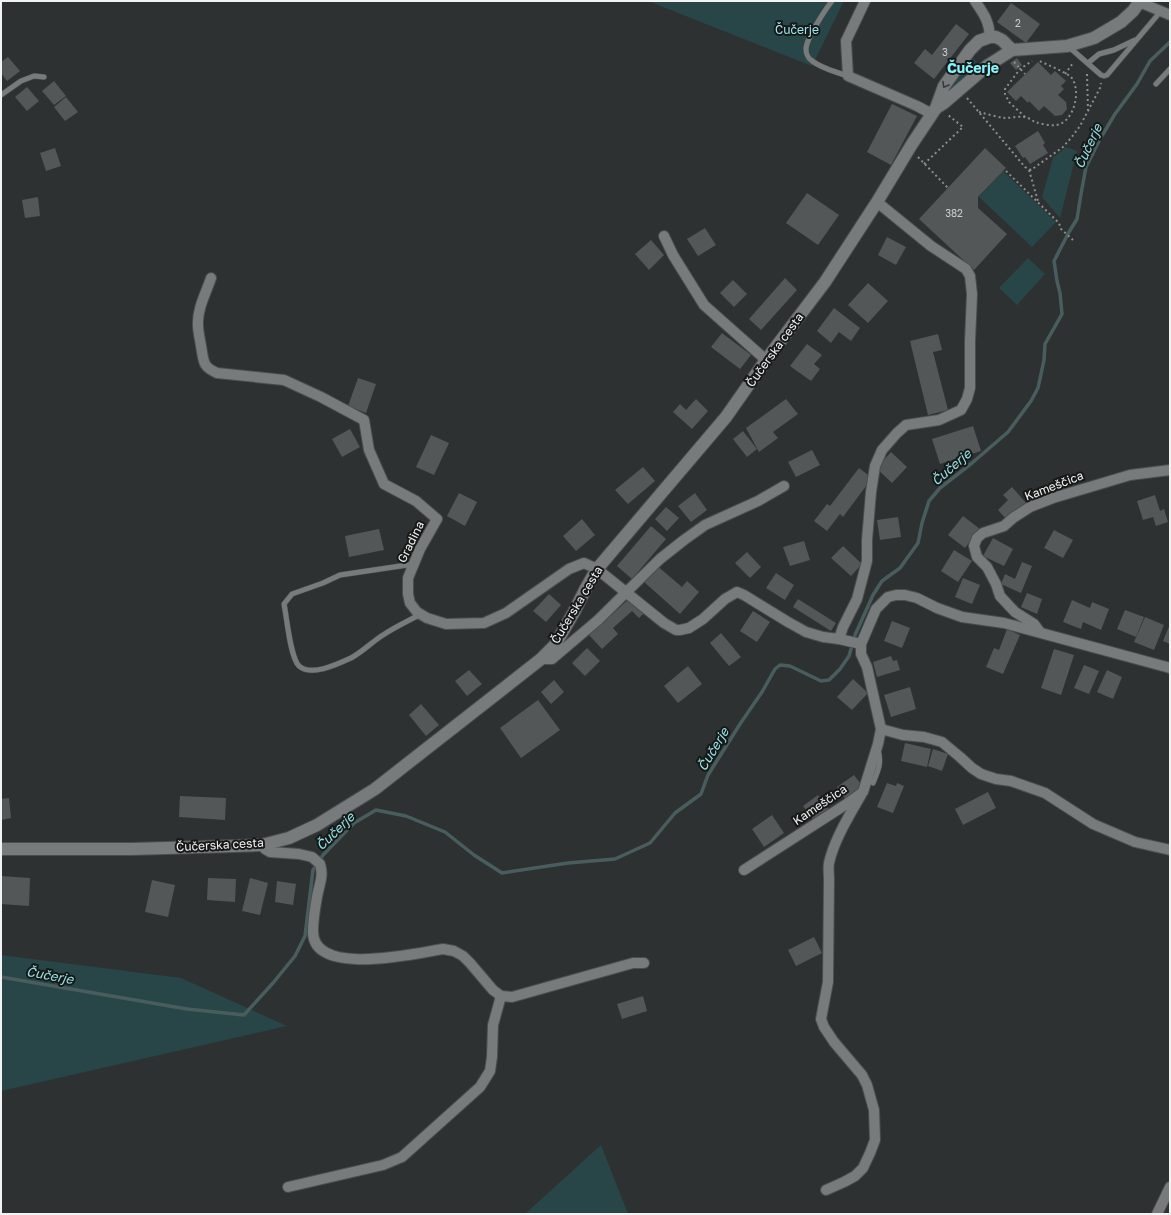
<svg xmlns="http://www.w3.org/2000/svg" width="1171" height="1215" font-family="'Golos Text',sans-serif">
	<rect width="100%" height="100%" fill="#2e3131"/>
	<g fill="#284648">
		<polygon points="648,1 844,1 812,66"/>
		<polygon points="974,59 978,64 978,66 951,90 948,90 948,88 972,60"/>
		<polygon points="1066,147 1077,151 1060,218 1042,197 1053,158"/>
		<polygon points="1003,171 1056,222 1032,247 979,197"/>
		<polygon points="1028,258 1045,274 1017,305 999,288"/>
		<polygon points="1,955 181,978 287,1026 1,1091"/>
		<polygon points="601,1145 628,1214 525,1214"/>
	</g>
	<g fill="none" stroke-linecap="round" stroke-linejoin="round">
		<polyline stroke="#495d5e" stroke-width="3.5" points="1,977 187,1009 244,1015 273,983 295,956 305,936 313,870 323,855 354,823 376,810 406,816 445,832 474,855 502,873 568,863 615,859 650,843 675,813 701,794 708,775 740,724 762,692 775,669 780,665 790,666 821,681 829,680 840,669 849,656 855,635 873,595 882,581 900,568 918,543 922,523 929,501 940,488 972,463 1008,432 1031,401 1038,388 1044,360 1045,344 1062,314 1060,293 1057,281 1054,261 1069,232 1077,219 1081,194 1086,167 1100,139 1115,114 1137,84 1150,61 1170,42"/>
	</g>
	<g fill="#535757">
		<polygon points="1011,3 1040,24 1026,43 997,22"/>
		<polygon points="956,24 969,34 934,79 914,63 925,49 932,55"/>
		<polygon points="8,57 20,71 7,81 1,73 1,62"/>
		<polygon points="1017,58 1022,65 1016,70 1010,63"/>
		<polygon points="1038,62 1051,75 1055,71 1066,81 1061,86 1064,89 1058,95 1066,102 1067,109 1062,115 1055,116 1044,106 1039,111 1029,101 1028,103 1021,96 1016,101 1007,92"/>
		<polygon points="54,81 66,96 54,105 42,91"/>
		<polygon points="27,87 39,101 27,111 15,97"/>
		<polygon points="66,97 78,112 65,121 54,107"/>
		<polygon points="892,104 917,116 891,165 867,152"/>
		<polygon points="1038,131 1045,143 1043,145 1048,153 1030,164 1025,157 1023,158 1015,146"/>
		<polygon points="55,148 61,166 46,171 40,153"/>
		<polygon points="985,148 1006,168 978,197 978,208 1007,234 974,270 919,219"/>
		<polygon points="807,193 839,215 818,245 786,223"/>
		<polygon points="38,197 40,216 25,218 22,200"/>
		<polygon points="705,228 716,245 698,256 687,239"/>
		<polygon points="887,237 906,247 896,265 878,255"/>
		<polygon points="651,240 664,255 649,270 635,254"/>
		<polygon points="785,278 797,290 761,330 749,319"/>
		<polygon points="733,280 747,294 734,307 720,293"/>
		<polygon points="868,283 888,301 868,323 848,305"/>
		<polygon points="834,308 860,328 851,341 839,332 831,343 817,331"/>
		<polygon points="722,333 751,355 740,369 711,347"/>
		<polygon points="938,334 942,350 933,352 948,410 928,415 910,341"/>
		<polygon points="807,344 822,355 814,364 820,369 811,381 790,366"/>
		<polygon points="358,378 376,384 366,413 348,406"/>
		<polygon points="696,399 708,411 692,429 673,412 680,404 686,410"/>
		<polygon points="786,399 798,414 773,432 778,438 759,452 746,428"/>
		<polygon points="973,426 981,451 940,464 932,439"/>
		<polygon points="350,429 360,447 342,457 332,439"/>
		<polygon points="743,431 757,449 747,457 733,439"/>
		<polygon points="431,435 449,443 434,475 416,467"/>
		<polygon points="812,450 820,465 796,477 788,462"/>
		<polygon points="891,452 907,467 892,483 876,468"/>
		<polygon points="643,467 655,481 628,504 615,490"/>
		<polygon points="859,468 872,478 843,517 840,514 827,531 814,521 827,504 830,506"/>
		<polygon points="1012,487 1026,503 1007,520 998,510 1008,500 1003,495"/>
		<polygon points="459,493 477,502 465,526 447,516"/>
		<polygon points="695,493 707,510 691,522 678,506"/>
		<polygon points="1155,495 1160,511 1164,509 1168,522 1156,526 1153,517 1143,520 1137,501"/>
		<polygon points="666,507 679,518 667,531 655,519"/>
		<polygon points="963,516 980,529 965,548 948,535"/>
		<polygon points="898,517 901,537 880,540 877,520"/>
		<polygon points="582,519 595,535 576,551 563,536"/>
		<polygon points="651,526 666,539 632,579 617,566"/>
		<polygon points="379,529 384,550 349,557 345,536"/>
		<polygon points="1054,530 1073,540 1063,558 1044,548"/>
		<polygon points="993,538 1013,549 1004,566 983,556"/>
		<polygon points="804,541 810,560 790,566 783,547"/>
		<polygon points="843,546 862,564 851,576 831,558"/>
		<polygon points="954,550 972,561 958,582 941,571"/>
		<polygon points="747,552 761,567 750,578 735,563"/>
		<polygon points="1022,562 1032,566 1021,593 1001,584 1005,574 1015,579"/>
		<polygon points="656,565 682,587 687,581 699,592 680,614 643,581"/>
		<polygon points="776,573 794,585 785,600 766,588"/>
		<polygon points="963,578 980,585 972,604 955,597"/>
		<polygon points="1027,593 1042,599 1037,614 1021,607"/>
		<polygon points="549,594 561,605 546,622 533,611"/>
		<polygon points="630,598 644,613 639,618 632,611 613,628 618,634 602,649 589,635"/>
		<polygon points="798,599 836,623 831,631 793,607"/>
		<polygon points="1072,600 1090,608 1092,602 1109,609 1101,630 1083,622 1081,629 1063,622"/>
		<polygon points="1125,610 1144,617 1136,637 1117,629"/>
		<polygon points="753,611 770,622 757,642 740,631"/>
		<polygon points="1145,617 1164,625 1154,650 1134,642"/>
		<polygon points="892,621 910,628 902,648 884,641"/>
		<polygon points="1170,624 1170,644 1163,641"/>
		<polygon points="1007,629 1020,635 1003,674 986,667 994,648 999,650"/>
		<polygon points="721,633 741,657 729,666 710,643"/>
		<polygon points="587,648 600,661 585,676 572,663"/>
		<polygon points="1054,649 1074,655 1061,695 1041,688"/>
		<polygon points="891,656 893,661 897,660 900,670 877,677 873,662"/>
		<polygon points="1084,665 1099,671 1089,694 1074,688"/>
		<polygon points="688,666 702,684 678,703 664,686"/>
		<polygon points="469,670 482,684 467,696 455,681"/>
		<polygon points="1107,670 1122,677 1113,699 1097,692"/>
		<polygon points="853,679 868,693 852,710 837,697"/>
		<polygon points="554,680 564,692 551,704 541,692"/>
		<polygon points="910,687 916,709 891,717 884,695"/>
		<polygon points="538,700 560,730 521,758 500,728"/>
		<polygon points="421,704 439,725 426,736 409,715"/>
		<polygon points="905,743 931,749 927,767 901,761"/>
		<polygon points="933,749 948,754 942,771 928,766"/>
		<polygon points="854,775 863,787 846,800 837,787"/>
		<polygon points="887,783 896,786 897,783 904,786 893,813 877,807"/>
		<polygon points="988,792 996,808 963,825 955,809"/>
		<polygon points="818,795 830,811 815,822 803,806"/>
		<polygon points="180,796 226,798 225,820 179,817"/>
		<polygon points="9,798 11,818 1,820 1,799"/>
		<polygon points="772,815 784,833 764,847 752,829"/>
		<polygon points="1,876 30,878 29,906 1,904"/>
		<polygon points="208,878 236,879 235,902 207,900"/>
		<polygon points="250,878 268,883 260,915 242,911"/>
		<polygon points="152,880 175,885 168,917 145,912"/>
		<polygon points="277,881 296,884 293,905 275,902"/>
		<polygon points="814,937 822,953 796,966 788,950"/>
		<polygon points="643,996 647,1011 622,1019 617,1004"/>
	</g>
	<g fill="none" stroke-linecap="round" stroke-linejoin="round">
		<g stroke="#4b4e4e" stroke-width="6">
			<g id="service">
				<path d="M832,1C825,10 806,39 806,49C806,53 808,58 811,60C819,67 838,73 848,76"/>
				<polyline points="1069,47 1101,75 1104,76 1107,75 1161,11"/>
				<polyline points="1088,63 1099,54 1114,50 1135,40"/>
				<polyline points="1156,84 1170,69"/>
				<polyline points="1,95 21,81 34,76 44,77"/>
				<path d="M414,564L340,575L323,583L292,594L284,604C287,618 290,657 299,666C311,677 338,664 351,658C362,652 372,642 383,635C395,627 408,621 421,614"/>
				<path d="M873,783C878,771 882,763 878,750"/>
			</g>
		</g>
		<g stroke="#4b4e4e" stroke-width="12">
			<g id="minor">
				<polyline points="865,1 846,41 848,76 917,106 932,114"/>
				<path d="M975,1C984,14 989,21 990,37"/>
				<polyline points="1139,2 1170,15"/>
				<polyline points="664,236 673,255 704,305 766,360"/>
				<path d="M211,278C206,293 197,309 198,325C198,332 200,339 201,346C204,362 202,366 217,373L284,380L321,397L364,420L369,450L384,484L416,501L437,519L420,549L408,578V594L410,603L417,612L427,618L446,624L484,623L506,613L569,569L584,563L597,569L664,623L676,630H680L689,628L703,619L725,599L737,592L744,595L788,622L806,632L823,637L839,639L861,644V654L867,667L881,729L878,744L863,792L845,805L744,870"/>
				<polyline points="1040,632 1034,624 1015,612 1000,596 996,584 987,567 977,557 974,546 977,538 983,533 1004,526 1013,518 1030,507 1053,498 1130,475 1170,470"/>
				<polyline points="839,639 843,627 857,599 867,561 867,540 871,492 875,466 882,450 897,433 906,425 939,420 961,410 967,399 970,388 970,341 972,294 970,276 966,269 931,246 877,202"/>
				<polyline points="861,644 876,609 888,597 896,595 905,595 917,598 937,608 962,617 1004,623 1170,668"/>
				<polyline points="541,659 552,659 598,620 660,559 684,540 705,525 758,501 784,486"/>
				<polyline points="881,729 903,735 924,737 942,742 960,757 972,768 981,774 996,779 1011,781 1045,793 1093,824 1135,842 1170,850"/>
				<path d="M262,845L265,849L270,852L299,854L312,857L320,864C324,876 319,885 317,897C315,908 313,920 313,931C312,978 417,953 443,949L454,951L463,956L470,963L493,990L501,996L512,997L633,963H644"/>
				<polyline points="288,1187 383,1165 402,1157 480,1087 490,1071 492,1057 493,1025 501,996"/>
				<path d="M826,1190L844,1182L855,1176L863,1168L870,1153L875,1140L874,1110L867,1085L862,1075L834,1042L824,1027L821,1019L828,982L829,879C829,874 828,868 829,863C834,840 849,816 861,795"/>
				<polyline points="1157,1214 1170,1187"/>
			</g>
		</g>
		<g stroke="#4b4e4e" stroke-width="14">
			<g id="tertiary">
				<polyline points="936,108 944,103 987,66 1012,50 1067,46 1094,38 1121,22 1133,11 1140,1"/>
				<polyline points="1,849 132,849 234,846 262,845 289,838 317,825 375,789 541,659 555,645 574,612 586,588 597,569 726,417 766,360 825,282 877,202 912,144 936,108 944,86 970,50 979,41 990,37 996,37 1002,40 1012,50"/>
			</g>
		</g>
		<g stroke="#8c8e8e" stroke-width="2" stroke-dasharray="2 3" stroke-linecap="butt">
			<polyline points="1014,62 1025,74"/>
			<polyline points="1065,74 1073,63"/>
			<polyline points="1087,74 1088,110"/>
			<polyline points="967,98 1025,167 1031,170 1063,147 1071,138 1080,126 1100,88 1101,83"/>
			<path d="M979,112C987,114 997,117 1005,118C1011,118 1018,116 1024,117C1028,117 1031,120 1035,122C1041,124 1050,126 1056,125C1074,123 1082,90 1071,77C1064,71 1047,65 1038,60"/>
			<polyline points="1025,117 1009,102 1005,94 1005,89 1020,69 1032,61"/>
			<polyline points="918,157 948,188"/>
			<polyline points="924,164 963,127 948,115"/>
			<polyline points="1029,170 1038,201"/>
			<polyline points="1006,171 1059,223 1061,229 1073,240"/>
		</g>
		<use href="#service" stroke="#777b7b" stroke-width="5"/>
		<use href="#minor" stroke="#777b7b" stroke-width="10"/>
		<use href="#tertiary" stroke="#777b7b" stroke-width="12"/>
	</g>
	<defs><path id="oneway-chevron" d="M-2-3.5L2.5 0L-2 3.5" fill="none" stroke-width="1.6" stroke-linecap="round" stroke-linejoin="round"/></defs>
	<use stroke="#393b3b" href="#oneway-chevron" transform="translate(945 85) rotate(119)"/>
	<g text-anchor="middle" stroke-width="4" stroke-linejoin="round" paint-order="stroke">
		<g font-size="10" fill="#cacdcd">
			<text x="1018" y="27">2</text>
			<text x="945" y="56">3</text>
			<text x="954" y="217">382</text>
		</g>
		<g font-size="12" fill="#9de9ed" stroke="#171919">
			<text x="797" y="34">Čučerje</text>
		</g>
		<g font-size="12" fill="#f2f4f4" stroke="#171919">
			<text transform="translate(775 350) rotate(-54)" y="4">Čučerska cesta</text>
			<text transform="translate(1054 486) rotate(-21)" y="4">Kameščica</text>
			<text transform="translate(411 542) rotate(-64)" y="4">Gradina</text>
			<text transform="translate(577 605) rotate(-59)" y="4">Čučerska cesta</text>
			<text transform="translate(820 805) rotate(-34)" y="4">Kameščica</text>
			<text transform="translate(220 845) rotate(-3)" y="4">Čučerska cesta</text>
		</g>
		<g font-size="13" font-style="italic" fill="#97e3e7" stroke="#171919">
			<text transform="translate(1088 146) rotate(-65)" y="5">Čučerje</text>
			<text transform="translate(951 467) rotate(-41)" y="5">Čučerje</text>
			<text transform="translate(713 749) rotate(-59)" y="5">Čučerje</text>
			<text transform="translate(335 831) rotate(-44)" y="5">Čučerje</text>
			<text transform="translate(50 975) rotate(10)" y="5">Čučerje</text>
		</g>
		<g font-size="14" font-weight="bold" fill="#88f4fa" stroke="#171919">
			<text x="973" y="73">Čučerje</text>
		</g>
	</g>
	<rect width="1171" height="1215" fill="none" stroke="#f2f4f4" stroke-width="4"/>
</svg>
